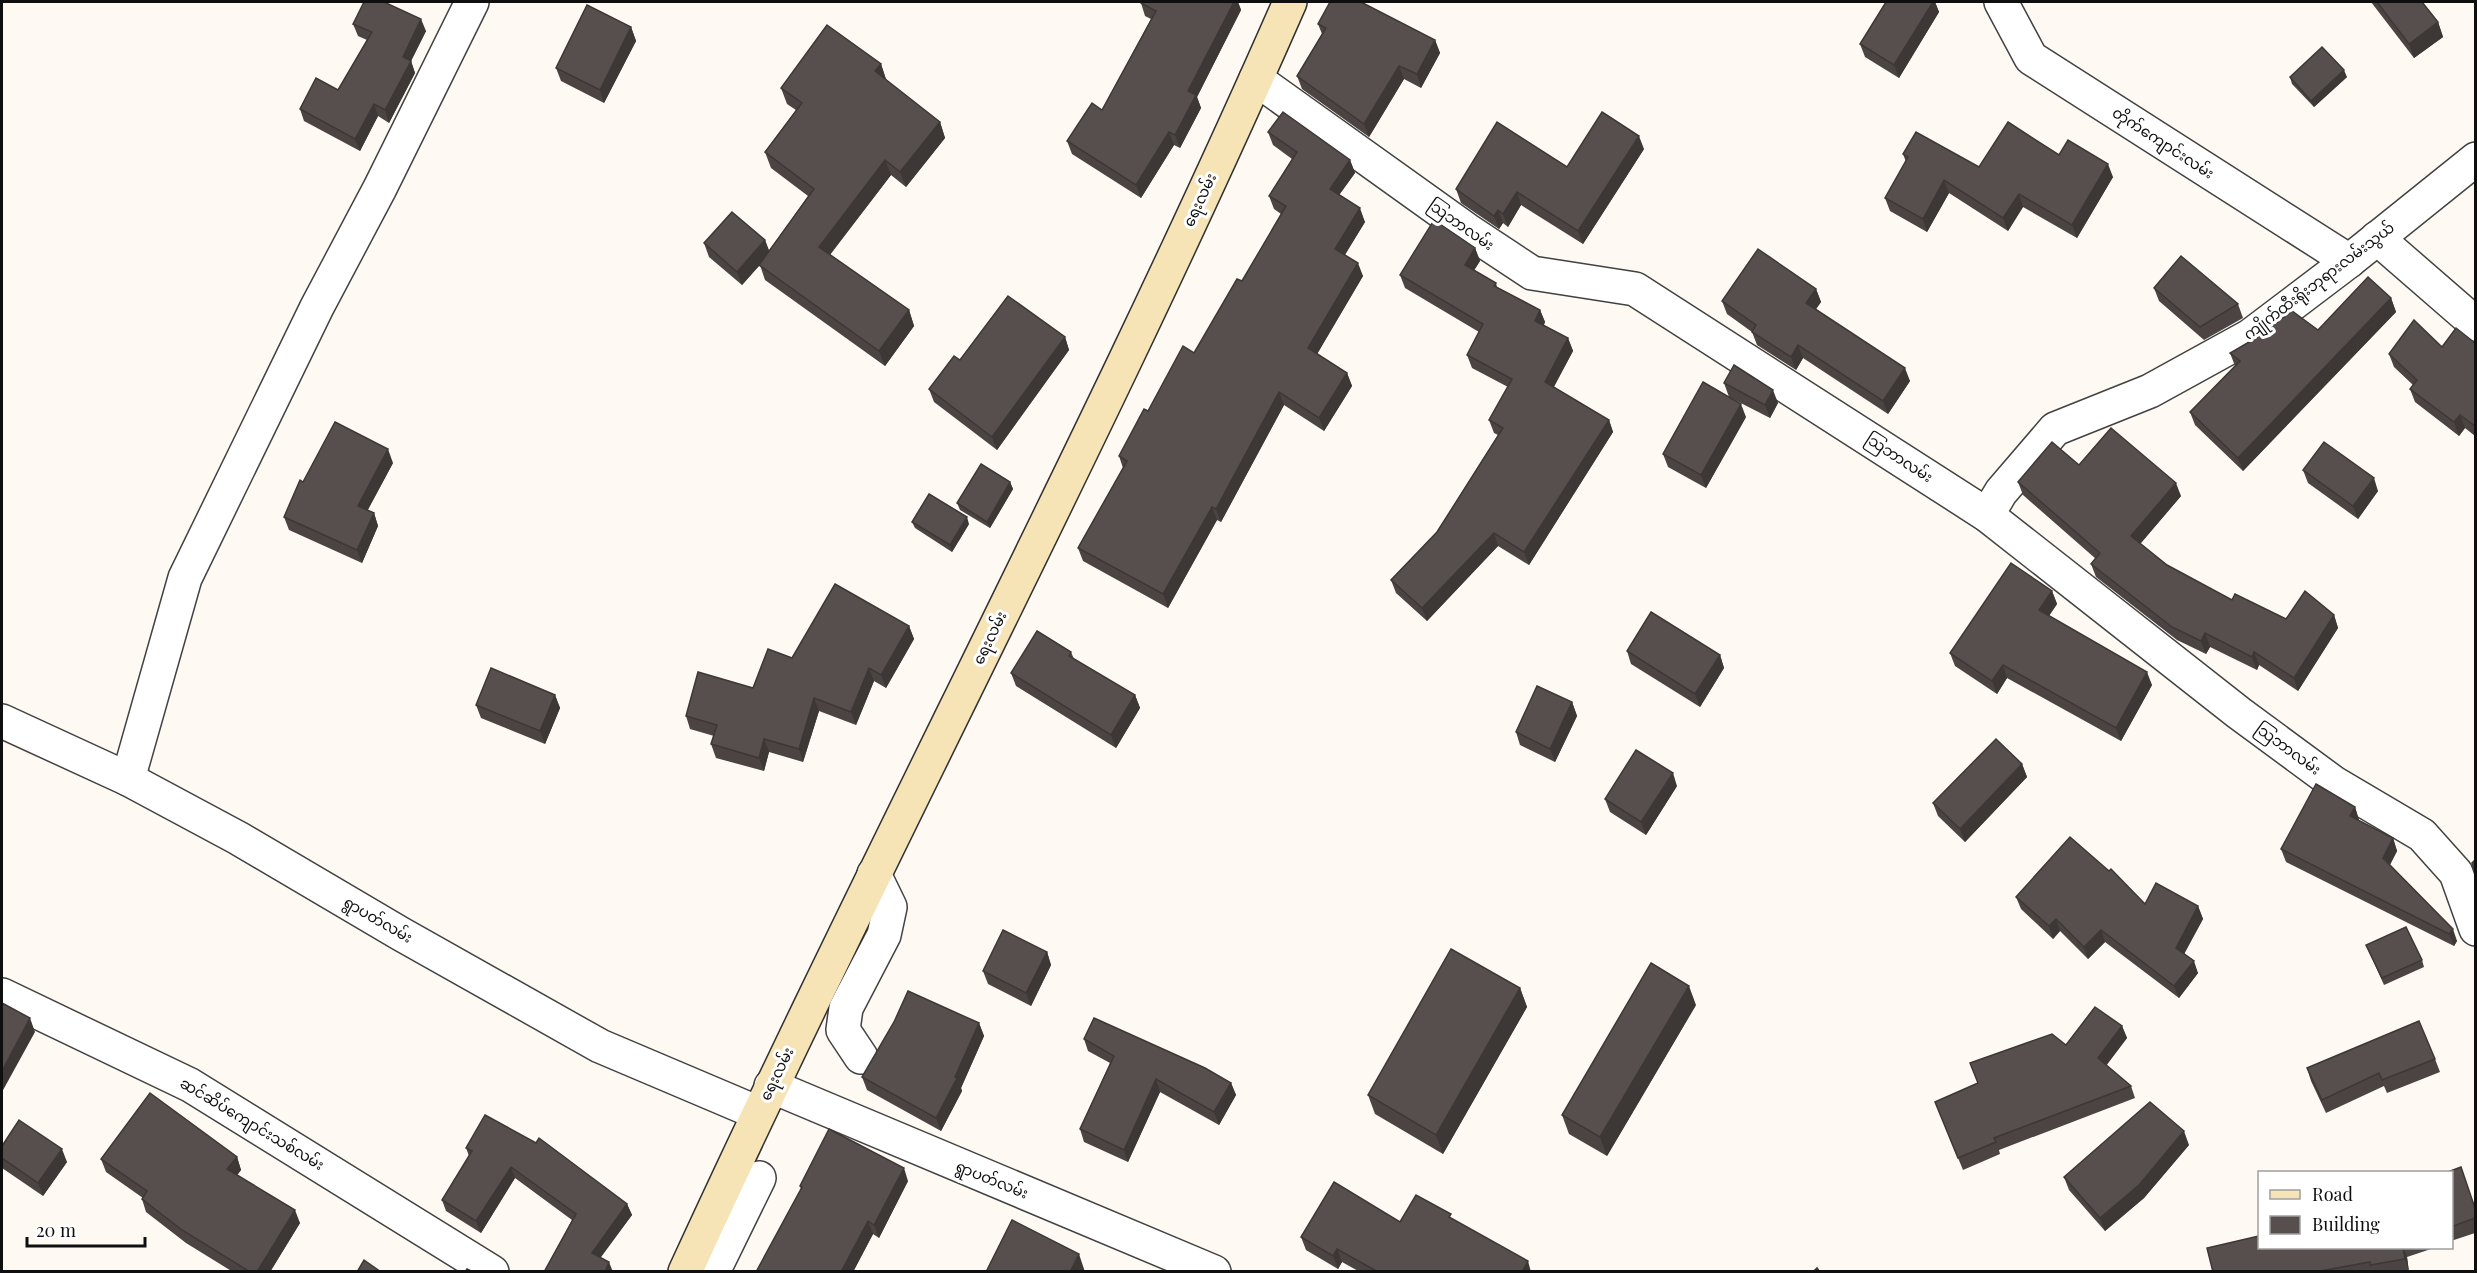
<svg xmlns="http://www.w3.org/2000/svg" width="2477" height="1273" font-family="'Playfair Display','Noto Sans Myanmar',serif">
	<rect width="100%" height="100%" fill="#fefaf3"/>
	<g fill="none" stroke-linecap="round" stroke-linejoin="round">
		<g stroke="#424242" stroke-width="36">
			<g id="street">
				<polyline points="2001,2 2031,58 2349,261"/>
				<polyline points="1256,79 1467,230 1532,273 1635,289 1987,515 2239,713 2334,783 2422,835 2456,873 2476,929"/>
				<polyline points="2377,238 2476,324"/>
				<polyline points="1987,515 2001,492 2055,429 2150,391 2250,336 2349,261 2476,159"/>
				<polyline points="2,721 128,779 238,838 401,934 600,1046 758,1113"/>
				<polyline points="128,779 185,578 317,307 380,188 472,2"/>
				<polyline points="2,995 190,1085 492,1272"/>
				<polyline points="861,1057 843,1030 846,1008 884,935 890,907 874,874"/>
				<polyline points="771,1086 1214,1272"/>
				<polyline points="713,1272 759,1178"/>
			</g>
		</g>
		<g stroke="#313131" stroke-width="36">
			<path id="secondary" d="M685,1272C881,845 1102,431 1290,2"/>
		</g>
		<use href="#street" stroke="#fff" stroke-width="33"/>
		<use href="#secondary" stroke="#f6e4b6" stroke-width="33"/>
	</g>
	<g fill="#4b4442">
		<polygon points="1141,2 1238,2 1241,10 1197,97 1201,108 1180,148 1174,145 1141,198 1072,154 1067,141 1102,110 1151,19 1145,16 1141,3"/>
		<polygon points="1886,2 1935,2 1939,12 1899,78 1865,57 1860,44"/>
		<polygon points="2371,2 2422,2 2438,22 2443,37 2414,58"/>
		<polygon points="353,24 426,31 411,61 415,73 389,123 378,116 360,151 304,121 300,109 338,90 367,40 358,36"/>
		<polygon points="1318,24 1435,40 1440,53 1421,88 1404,79 1369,137 1302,89 1297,76 1322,34"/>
		<polygon points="631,27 636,41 604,103 561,81 556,68"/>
		<polygon points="881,64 886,80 940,122 945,138 906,187 891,175 830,255 909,310 914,326 885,366 765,280 760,265 742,285 709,257 704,243 765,240 769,251 808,196 771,168 765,152 796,110 787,104 781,88"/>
		<polygon points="2290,77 2347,77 2314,107 2292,84"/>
		<polygon points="1268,132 1350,160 1355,173 1339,195 1365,222 1345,255 1363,276 1317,354 1347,373 1352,386 1324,431 1284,405 1221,522 1217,520 1168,608 1083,561 1078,548 1123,468 1119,456 1148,411 1194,353 1242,281 1281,214 1274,209 1269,196 1292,159 1273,145"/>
		<polygon points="1644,149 1583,244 1521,205 1508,227 1503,223 1499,229 1461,203 1456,189 1567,167"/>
		<polygon points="1903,154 1979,167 2059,155 2113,177 2077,238 2023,207 2008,231 1949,193 1927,232 1890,211 1885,198 1906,162"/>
		<polygon points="1475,248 1480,261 1474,270 1496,283 1497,287 1540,310 1545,322 1544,325 1568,338 1573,351 1554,387 1609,420 1613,432 1529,565 1498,546 1427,621 1396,593 1391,580 1437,532 1498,435 1494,433 1489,420 1508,387 1472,368 1467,355 1479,332 1405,288 1400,275"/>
		<polygon points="2154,288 2238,304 2243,318 2204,340 2159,301"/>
		<polygon points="1816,289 1821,302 1816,309 1910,381 1888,414 1803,358 1796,370 1757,345 1752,332 1727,314 1722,301"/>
		<polygon points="2391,298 2396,312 2243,471 2195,425 2190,412 2235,366 2230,353 2318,330"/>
		<polygon points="1065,337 1069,350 997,450 934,402 929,389 960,360"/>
		<polygon points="2475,343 2475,436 2465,428 2459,436 2415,402 2410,389 2413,385 2394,367 2389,354"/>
		<polygon points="1724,383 1778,403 1770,418 1729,397"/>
		<polygon points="1746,417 1706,488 1668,467 1663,454"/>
		<polygon points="393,463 367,511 374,513 378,526 362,563 289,530 284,517 303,482"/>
		<polygon points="2079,465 2181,496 2140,544 2167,565 2232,600 2286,619 2334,615 2338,628 2298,691 2259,665 2257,670 2210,647 2206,654 2177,640 2096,577 2091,564 2096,559 2023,495 2018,482"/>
		<polygon points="2303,470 2378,491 2358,519 2308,483"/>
		<polygon points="1010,482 1013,489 990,528 960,510 957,503"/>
		<polygon points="912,522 969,524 952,552 915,528"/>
		<polygon points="2052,591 2057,604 2049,616 2152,685 2121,741 2007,678 1997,694 1955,666 1950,653"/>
		<polygon points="909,626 914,639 886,688 874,681 856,725 819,711 803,762 769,752 764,771 716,758 711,744 714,736 690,729 686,716 753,688 792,658"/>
		<polygon points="1627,651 1720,655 1724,668 1700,707 1631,664"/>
		<polygon points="1071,652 1074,659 1135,695 1140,708 1116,748 1016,686 1011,673"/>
		<polygon points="555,695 560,708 545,744 481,718 476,705"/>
		<polygon points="1572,702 1577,716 1555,762 1520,745 1516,732"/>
		<polygon points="2022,764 2027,777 1965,842 1938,816 1933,803"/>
		<polygon points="1677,786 1646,835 1610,812 1605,799"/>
		<polygon points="2355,807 2359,820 2358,821 2393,838 2397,851 2390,865 2457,941 2454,946 2286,862 2281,849"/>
		<polygon points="2016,897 2198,906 2203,919 2184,953 2198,973 2179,998 2105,942 2088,959 2060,931 2053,939 2021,909"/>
		<polygon points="2366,945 2422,960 2424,967 2384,985"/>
		<polygon points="1047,952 1051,965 1031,1006 988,984 983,971"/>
		<polygon points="1520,988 1527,1007 1443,1154 1375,1114 1368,1095"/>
		<polygon points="1696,1005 1607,1156 1569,1134 1562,1115"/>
		<polygon points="979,1023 984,1036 961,1088 962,1091 941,1131 867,1090 862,1077"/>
		<polygon points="2122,1026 2127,1038 2106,1065 2131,1086 2135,1098 1999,1150 2000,1154 1963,1170 1935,1102 2066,1045"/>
		<polygon points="1084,1039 1231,1083 1236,1095 1219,1125 1160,1092 1128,1162 1084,1142 1080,1129 1110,1063 1088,1051"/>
		<polygon points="2435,1059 2440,1072 2387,1093 2384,1086 2326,1113 2311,1081 2307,1068"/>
		<polygon points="2189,1145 2144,1198 2105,1231 2069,1190 2064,1177"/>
		<polygon points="2,1146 67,1162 43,1196 2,1168"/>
		<polygon points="466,1148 627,1204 632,1215 600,1257 544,1272 572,1220 515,1178 481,1233 446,1211 442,1200 469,1156"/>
		<polygon points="237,1157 241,1170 237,1175 300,1223 270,1272 233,1272 186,1243 146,1212 142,1199 143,1198 106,1172 101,1159"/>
		<polygon points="2451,1173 2475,1207 2475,1233 2451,1241"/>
		<polygon points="908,1181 879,1238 873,1234 853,1272 756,1272 801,1189 800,1186"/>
		<polygon points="1453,1219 1531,1272 1360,1272 1342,1262 1338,1269 1306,1250 1301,1237 1400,1222"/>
		<polygon points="2259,1248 2434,1248 2407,1257 2409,1272 2213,1272"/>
	</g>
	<g fill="#3d3736">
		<polygon points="1234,2 1238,2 1241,10 1197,97 1201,108 1180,148 1175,135 1188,91"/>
		<polygon points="1933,2 1935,2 1939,12 1899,78 1894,65"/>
		<polygon points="421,19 426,31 411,61 415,73 389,123 385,110 403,57"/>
		<polygon points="2438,22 2443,37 2414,58 2409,44"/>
		<polygon points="631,27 636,41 604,103 600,90"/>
		<polygon points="1435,40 1440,53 1421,88 1417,74"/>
		<polygon points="881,64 886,79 881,87 875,71"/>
		<polygon points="1399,66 1404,79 1369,137 1364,124"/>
		<polygon points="2344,70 2347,77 2314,107 2311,101"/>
		<polygon points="374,104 378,116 360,151 355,139"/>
		<polygon points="940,122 945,138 906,187 900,172"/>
		<polygon points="1169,132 1174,145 1141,198 1136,185"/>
		<polygon points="1639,136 1644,149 1583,244 1578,231"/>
		<polygon points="885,160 891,175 824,262 819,247"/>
		<polygon points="1350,160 1355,173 1334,202 1330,189"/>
		<polygon points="2108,164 2113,177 2077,238 2072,225"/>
		<polygon points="1944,180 1949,193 1927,232 1923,219"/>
		<polygon points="1517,192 1521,205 1508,227 1503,214"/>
		<polygon points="2019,194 2023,207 2008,231 2003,218"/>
		<polygon points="1360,208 1365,222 1340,262 1335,249"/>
		<polygon points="1498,210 1503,223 1499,229 1494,216"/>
		<polygon points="765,240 770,253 742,285 737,272"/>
		<polygon points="1475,248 1480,261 1470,277 1465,265"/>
		<polygon points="1358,263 1363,276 1313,361 1308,348"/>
		<polygon points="1816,289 1821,302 1811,316 1806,303"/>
		<polygon points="2391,298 2396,312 2243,471 2238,458"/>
		<polygon points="909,310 914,326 885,366 879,351"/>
		<polygon points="1540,310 1545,322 1539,333 1535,321"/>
		<polygon points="1065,337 1069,350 997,450 992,437"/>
		<polygon points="1568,338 1573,351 1549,395 1545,382"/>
		<polygon points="1798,345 1803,358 1796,370 1791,357"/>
		<polygon points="1905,368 1910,381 1888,414 1883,401"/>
		<polygon points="1347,373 1352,386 1324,431 1319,418"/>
		<polygon points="1773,390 1778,403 1770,418 1765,405"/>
		<polygon points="1279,392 1284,405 1221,522 1216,509"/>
		<polygon points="1741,404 1746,417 1706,488 1701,475"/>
		<polygon points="2460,415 2465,428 2459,436 2454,422"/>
		<polygon points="1609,420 1613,432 1529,565 1524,552"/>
		<polygon points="388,449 393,463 363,519 358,506"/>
		<polygon points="2374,478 2378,491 2358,519 2353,506"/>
		<polygon points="1010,482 1013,489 990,528 987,522"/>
		<polygon points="2176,483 2181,496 2135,550 2131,536"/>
		<polygon points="1212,507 1217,520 1168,608 1163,594"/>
		<polygon points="374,513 378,526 362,563 357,550"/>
		<polygon points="967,517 969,524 952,552 950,545"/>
		<polygon points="1494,533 1498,546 1427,621 1422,608"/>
		<polygon points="2052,591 2057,604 2044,623 2039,610"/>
		<polygon points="2334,615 2338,628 2298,691 2294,678"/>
		<polygon points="909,626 914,639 886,688 881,675"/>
		<polygon points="2205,633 2210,647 2206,654 2201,641"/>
		<polygon points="2254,652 2259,665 2257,670 2252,657"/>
		<polygon points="1720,655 1724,668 1700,707 1695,694"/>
		<polygon points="2003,665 2007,678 1997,694 1992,681"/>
		<polygon points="869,668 874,681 856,725 851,712"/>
		<polygon points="2147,672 2152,685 2121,741 2116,728"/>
		<polygon points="555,695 560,708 545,744 540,731"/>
		<polygon points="1135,695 1140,708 1116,748 1111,735"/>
		<polygon points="814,698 819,711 803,762 799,749"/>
		<polygon points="1572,702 1577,716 1555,762 1550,749"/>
		<polygon points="764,739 769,752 764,771 759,758"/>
		<polygon points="2022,764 2027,777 1965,842 1960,829"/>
		<polygon points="1673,773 1677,786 1646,835 1641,822"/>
		<polygon points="2355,807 2359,820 2354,829 2350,816"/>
		<polygon points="2393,838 2397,851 2387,870 2383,858"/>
		<polygon points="2198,906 2203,919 2181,960 2176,948"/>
		<polygon points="2056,919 2060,931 2053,939 2049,926"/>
		<polygon points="2453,929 2457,941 2454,946 2449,934"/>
		<polygon points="2101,930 2105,942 2088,959 2084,947"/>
		<polygon points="1047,952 1051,965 1031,1006 1026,993"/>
		<polygon points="2194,961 2198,973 2179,998 2174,986"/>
		<polygon points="1689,986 1696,1005 1607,1156 1600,1137"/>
		<polygon points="1520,988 1527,1007 1443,1154 1436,1135"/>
		<polygon points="30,1018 35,1032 2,1092 2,1071"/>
		<polygon points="979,1023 984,1036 961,1088 962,1091 941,1131 936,1118"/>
		<polygon points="2122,1026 2127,1038 2103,1070 2098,1058"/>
		<polygon points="1156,1079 1160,1092 1128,1162 1124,1150"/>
		<polygon points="1231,1083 1236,1095 1219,1125 1214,1112"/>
		<polygon points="2184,1131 2189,1145 2144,1198 2105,1231 2100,1218"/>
		<polygon points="62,1149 67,1162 43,1196 38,1183"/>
		<polygon points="237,1157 241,1170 232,1182 227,1169"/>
		<polygon points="511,1167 515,1178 481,1233 476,1221"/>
		<polygon points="904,1168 908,1181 879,1238 874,1225"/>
		<polygon points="627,1204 632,1215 596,1264 592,1253"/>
		<polygon points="295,1210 300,1223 270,1272 257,1272"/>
		<polygon points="868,1221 873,1234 853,1272 841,1272"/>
		<polygon points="2403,1248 2407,1257 2409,1272 2405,1259"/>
		<polygon points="1337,1249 1342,1262 1338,1269 1333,1256"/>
		<polygon points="1079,1254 1085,1272 1070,1272"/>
		<polygon points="1528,1261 1531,1272 1522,1272"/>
		<polygon points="609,1262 613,1272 605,1272"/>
	</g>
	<g fill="#574f4d" stroke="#3d3736" stroke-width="1.5">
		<polygon points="364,2 384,2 421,19 403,57 411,61 385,110 374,104 355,139 300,109 316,78 338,90 372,32 353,24"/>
		<polygon points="1141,2 1234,2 1188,91 1196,95 1175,135 1169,132 1136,185 1067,141 1092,103 1102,110 1156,11 1141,3"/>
		<polygon points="1330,2 1361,2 1435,40 1417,74 1399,66 1364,124 1297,76 1326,28 1318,24"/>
		<polygon points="1886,2 1933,2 1894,65 1860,44"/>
		<polygon points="2377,2 2422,2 2438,22 2409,44"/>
		<polygon points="587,5 631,27 600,90 556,68"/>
		<polygon points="827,25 881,64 875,71 940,122 900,172 885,160 819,247 909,310 879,351 759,265 814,189 765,152 802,103 781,88"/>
		<polygon points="2322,47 2344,70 2311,101 2290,77"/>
		<polygon points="1283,112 1350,160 1330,189 1360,208 1335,249 1358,263 1308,348 1347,373 1319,418 1279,392 1216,509 1212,507 1163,594 1078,548 1127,461 1119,456 1144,409 1148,411 1183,346 1194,353 1237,279 1242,281 1286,206 1269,196 1297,152 1268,132"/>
		<polygon points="1602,112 1639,136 1578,231 1517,192 1503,214 1498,210 1494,216 1456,189 1497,122 1567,167"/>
		<polygon points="2008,122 2059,155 2068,140 2108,164 2072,225 2019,194 2003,218 1944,180 1923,219 1885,198 1908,157 1903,154 1916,132 1979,167"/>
		<polygon points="732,212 765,240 737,272 704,243"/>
		<polygon points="1434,220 1475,248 1465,265 1496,283 1494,286 1540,310 1535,321 1568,338 1545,382 1609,420 1524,552 1494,533 1422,608 1391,580 1437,532 1503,428 1489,420 1512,379 1467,355 1483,324 1400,275"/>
		<polygon points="1758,249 1816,289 1806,303 1905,368 1883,401 1798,345 1791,357 1752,332 1756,325 1722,301"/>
		<polygon points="2181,256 2238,304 2200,327 2154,288"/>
		<polygon points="2368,277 2391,298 2238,458 2190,412 2240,361 2230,353 2256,338 2292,311 2318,330"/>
		<polygon points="1008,296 1065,337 992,437 929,389 954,356 960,360"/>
		<polygon points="2414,320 2442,347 2456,328 2475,343 2475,426 2460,415 2454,422 2410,389 2417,380 2389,354"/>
		<polygon points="1734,365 1773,390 1765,405 1724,383"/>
		<polygon points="1703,382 1741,404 1701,475 1663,454"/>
		<polygon points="335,422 388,449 358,506 374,513 357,550 284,517 300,480 303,482"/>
		<polygon points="2111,428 2176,483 2131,536 2167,565 2232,600 2235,594 2286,619 2305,591 2334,615 2294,678 2254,652 2252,657 2205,633 2201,641 2172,627 2091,564 2100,553 2018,482 2052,442 2079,465"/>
		<polygon points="2324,442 2374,478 2353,506 2303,470"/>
		<polygon points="981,464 1010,482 987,522 957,503"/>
		<polygon points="929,494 967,517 950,545 912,522"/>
		<polygon points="2011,563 2052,591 2039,610 2147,672 2116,728 2003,665 1992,681 1950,653"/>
		<polygon points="835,584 909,626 881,675 869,668 851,712 814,698 799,749 764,739 759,758 711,744 717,725 686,716 698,672 753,688 768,649 792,658"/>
		<polygon points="1651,612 1720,655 1695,694 1627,651"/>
		<polygon points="1037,631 1071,652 1069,656 1135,695 1111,735 1011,673"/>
		<polygon points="491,668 555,695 540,731 476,705"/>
		<polygon points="1537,686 1572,702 1550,749 1516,732"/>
		<polygon points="1996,739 2022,764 1960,829 1933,803"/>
		<polygon points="1636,750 1673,773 1641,822 1605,799"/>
		<polygon points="2316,784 2355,807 2350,816 2393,838 2383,858 2453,929 2449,934 2281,849"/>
		<polygon points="2070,837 2109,871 2111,869 2145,904 2156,883 2198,906 2176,948 2194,961 2174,986 2101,930 2084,947 2056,919 2049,926 2016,897"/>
		<polygon points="2475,860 2475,872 2472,863"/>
		<polygon points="2406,927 2422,960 2382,978 2366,945"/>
		<polygon points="1003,930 1047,952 1026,993 983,971"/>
		<polygon points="1451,949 1520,988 1436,1135 1368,1095"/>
		<polygon points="1651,963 1689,986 1600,1137 1562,1115"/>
		<polygon points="908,991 979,1023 955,1077 957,1078 936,1118 862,1077 894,1022"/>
		<polygon points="2,1003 30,1018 2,1071"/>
		<polygon points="2095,1007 2122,1026 2098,1058 2131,1086 1994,1138 1996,1142 1958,1158 1935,1102 1978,1083 1970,1063 2052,1034 2066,1045"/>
		<polygon points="1094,1018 1205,1068 1231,1083 1214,1112 1156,1079 1124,1150 1080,1129 1114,1056 1084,1039"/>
		<polygon points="2419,1021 2435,1059 2382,1080 2379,1073 2322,1100 2307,1068"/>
		<polygon points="150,1093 237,1157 227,1169 295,1210 257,1272 250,1272 182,1230 142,1199 147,1191 101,1159"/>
		<polygon points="2150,1102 2184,1131 2139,1185 2100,1218 2064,1177"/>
		<polygon points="485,1115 536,1143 539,1138 627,1204 592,1253 609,1262 605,1272 544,1272 576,1214 511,1167 476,1221 442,1200 472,1151 466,1148"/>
		<polygon points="19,1120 62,1149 38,1183 2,1158 2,1146"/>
		<polygon points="829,1129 904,1168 874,1225 868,1221 841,1272 756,1272 802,1187 800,1186"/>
		<polygon points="2461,1167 2475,1208 2475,1218 2451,1227 2451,1173 2445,1173"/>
		<polygon points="1334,1182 1400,1222 1416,1195 1451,1214 1449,1217 1528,1261 1522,1272 1378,1272 1337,1249 1333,1256 1301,1237"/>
		<polygon points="1012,1220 1079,1254 1070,1272 986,1272"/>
		<polygon points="2259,1236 2259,1248 2403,1248 2405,1259 2370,1265 2370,1262 2315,1272 2213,1272 2207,1248"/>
		<polygon points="364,1260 381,1272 357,1272"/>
		<polygon points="1817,1268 1820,1272 1813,1272"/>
		<polygon points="467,1269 473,1272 465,1272"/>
	</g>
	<g text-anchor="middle" stroke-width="6" stroke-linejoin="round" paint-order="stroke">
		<g font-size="15" fill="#0f0f0f" stroke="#fff">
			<text transform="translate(2163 143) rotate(33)" y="5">တိုက်ကျောင်းလမ်း</text>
			<text transform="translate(1200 200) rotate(-65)" y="5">ရေးလမ်း</text>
			<text transform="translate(1461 225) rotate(35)" y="5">သြဘာလမ်း</text>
			<text transform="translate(2319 281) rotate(-37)" y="5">ကျိုက်ထီးရိုးဘုရားလမ်းသွယ်</text>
			<text transform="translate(1899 458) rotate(33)" y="5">သြဘာလမ်း</text>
			<text transform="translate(990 638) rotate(-64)" y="5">ရေးလမ်း</text>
			<text transform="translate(2288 749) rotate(36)" y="5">သြဘာလမ်း</text>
			<text transform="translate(378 920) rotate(30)" y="5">ရွာပတ်လမ်း</text>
			<text transform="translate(777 1074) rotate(-64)" y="5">ရေးလမ်း</text>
			<text transform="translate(252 1124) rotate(31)" y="5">ဆင်ဆိပ်ကျောင်းသစ်လမ်း</text>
			<text transform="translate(992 1180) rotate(22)" y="5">ရွာပတ်လမ်း</text>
		</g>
	</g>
	<rect width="2477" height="1273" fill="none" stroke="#0f0f0f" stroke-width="6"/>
	<rect x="2258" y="1171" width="195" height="78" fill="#ffffff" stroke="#9f9f9f" stroke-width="1.5"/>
	<rect x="2270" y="1190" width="30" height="9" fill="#f6e4b6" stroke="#9f9f9f" stroke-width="1.5"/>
	<text x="2312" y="1201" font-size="18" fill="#0f0f0f">Road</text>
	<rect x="2270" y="1216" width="30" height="18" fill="#574f4d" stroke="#9f9f9f" stroke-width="1.5"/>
	<text x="2312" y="1231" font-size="18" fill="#0f0f0f">Building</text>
	<path d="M27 1237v9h118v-9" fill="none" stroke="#0f0f0f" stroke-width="3"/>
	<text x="36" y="1237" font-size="18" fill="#0f0f0f" stroke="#ffffff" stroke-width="4.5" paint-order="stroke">20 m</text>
</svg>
